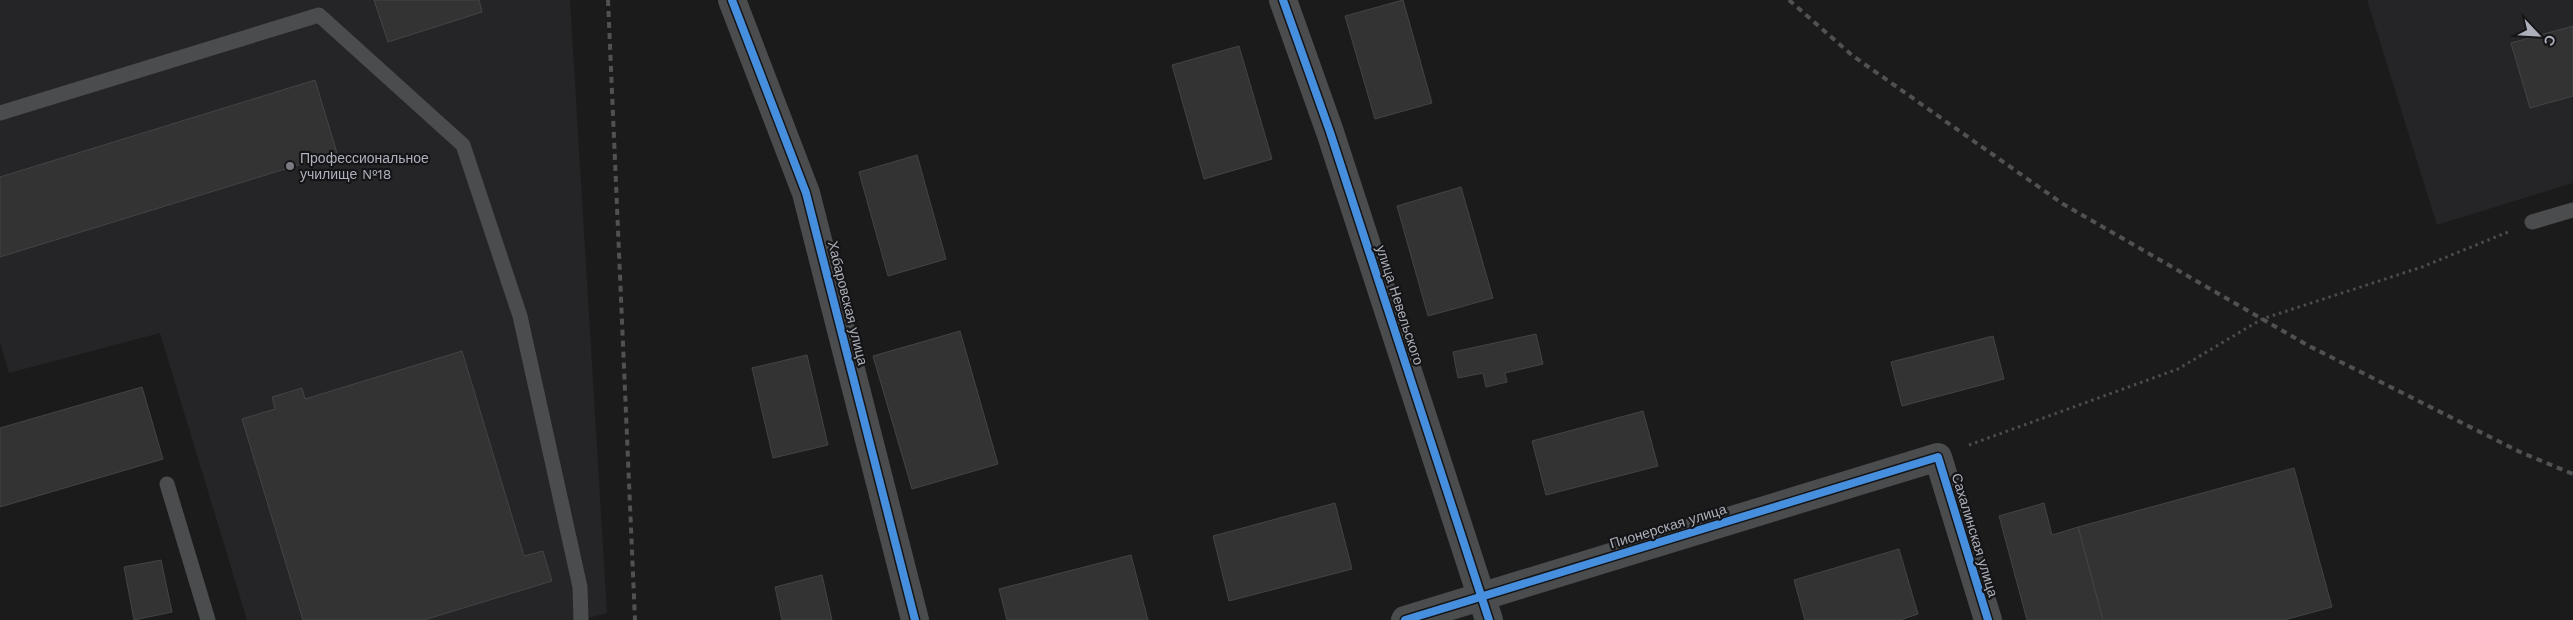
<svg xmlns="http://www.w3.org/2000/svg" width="2573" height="620" font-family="'Work Sans',sans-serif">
	<rect width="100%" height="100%" fill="#1b1b1b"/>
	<g fill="#252527">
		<polygon points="0,0 570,0 607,613 581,620 247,620 160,333 9,373 0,342"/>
		<polygon points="2367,0 2573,0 2573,183 2437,225"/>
	</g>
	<g fill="#333" stroke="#434447">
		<polygon points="374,0 479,0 482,12 388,42"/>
		<polygon points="1403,0 1432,103 1375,119 1345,16"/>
		<polygon points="2573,26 2573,96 2530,108 2511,43"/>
		<polygon points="1239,46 1272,159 1204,179 1172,65"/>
		<polygon points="315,80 337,153 0,257 0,177"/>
		<polygon points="917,155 946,259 888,276 859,172"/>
		<polygon points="1461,187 1493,298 1428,316 1397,206"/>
		<polygon points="960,331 998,464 912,489 873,356"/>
		<polygon points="1536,334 1543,364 1505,373 1507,382 1486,387 1483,373 1458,378 1453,352"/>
		<polygon points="1993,336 2004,379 1902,406 1891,362"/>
		<polygon points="462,351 524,556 543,551 552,581 424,620 303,620 242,419 275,409 272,397 302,388 305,399"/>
		<polygon points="807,355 828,445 773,458 752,368"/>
		<polygon points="142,387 163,459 0,507 0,428"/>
		<polygon points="1643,411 1658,466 1546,495 1532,441"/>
		<polygon points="2294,468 2332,607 2284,620 2103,620 2078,527"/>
		<polygon points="1335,503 1352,569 1229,601 1213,536"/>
		<polygon points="2044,503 2052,535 2078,527 2103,620 2027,620 1999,516"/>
		<polygon points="1899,549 1918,614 1900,620 1805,620 1794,580"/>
		<polygon points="1131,555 1148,620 1007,620 999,589"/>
		<polygon points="161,560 172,612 134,620 124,567"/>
		<polygon points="822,575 832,620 782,620 775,587"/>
	</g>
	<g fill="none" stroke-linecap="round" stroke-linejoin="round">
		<polyline stroke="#4c4d4f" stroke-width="3" stroke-dasharray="2.5 4" stroke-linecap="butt" points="1969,445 2178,369 2262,319 2422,267 2508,232"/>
		<g stroke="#4b4c4d" stroke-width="15">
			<polyline points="0,113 319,15 463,145 520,316 580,587 581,620"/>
			<polyline points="2532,222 2573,210"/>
			<polyline points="167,484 208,620"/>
		</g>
		<g stroke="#4b4c4d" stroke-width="28">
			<polyline points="732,0 806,193 915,620"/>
			<polyline points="1283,0 1330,132 1489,620"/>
			<polyline points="1405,620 1938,457 1988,620"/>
		</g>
		<g stroke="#505153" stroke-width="4" stroke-dasharray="6 5" stroke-linecap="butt">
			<polyline points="608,0 635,620"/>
			<polyline points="1789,0 1853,56 2063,204 2309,346 2520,452 2573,474"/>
		</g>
		<g stroke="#151517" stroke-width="11">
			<g id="cycleway">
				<polyline points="732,0 806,193 915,620"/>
				<polyline points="1283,0 1330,132 1489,620"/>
				<polyline points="1405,620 1938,457 1988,620"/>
			</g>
		</g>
		<use href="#cycleway" stroke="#468fdf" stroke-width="8"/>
	</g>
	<circle fill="#7a7c82" stroke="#151517" stroke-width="2" cx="290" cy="166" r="5"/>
	<g text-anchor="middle" stroke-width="4.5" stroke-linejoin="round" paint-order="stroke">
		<g font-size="14" fill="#adb0ba" stroke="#151517" text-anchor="start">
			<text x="300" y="163">Профессиональное<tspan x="300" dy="16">училище №18</tspan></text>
		</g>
		<g font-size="14" fill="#adb0ba" stroke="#151517">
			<text transform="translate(848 303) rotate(76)" y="5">Хабаровская улица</text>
			<text transform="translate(1400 305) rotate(72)" y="5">улица Невельского</text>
			<text transform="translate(1668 526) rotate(-17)" y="5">Пионерская улица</text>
			<text transform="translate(1975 535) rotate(73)" y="5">Сахалинская улица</text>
		</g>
	</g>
	<g transform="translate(2538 35) rotate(115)" stroke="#151517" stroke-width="4" paint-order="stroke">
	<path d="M0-4L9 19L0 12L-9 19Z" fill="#adb0ba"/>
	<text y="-8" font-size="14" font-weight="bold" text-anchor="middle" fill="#adb0ba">С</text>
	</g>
</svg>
